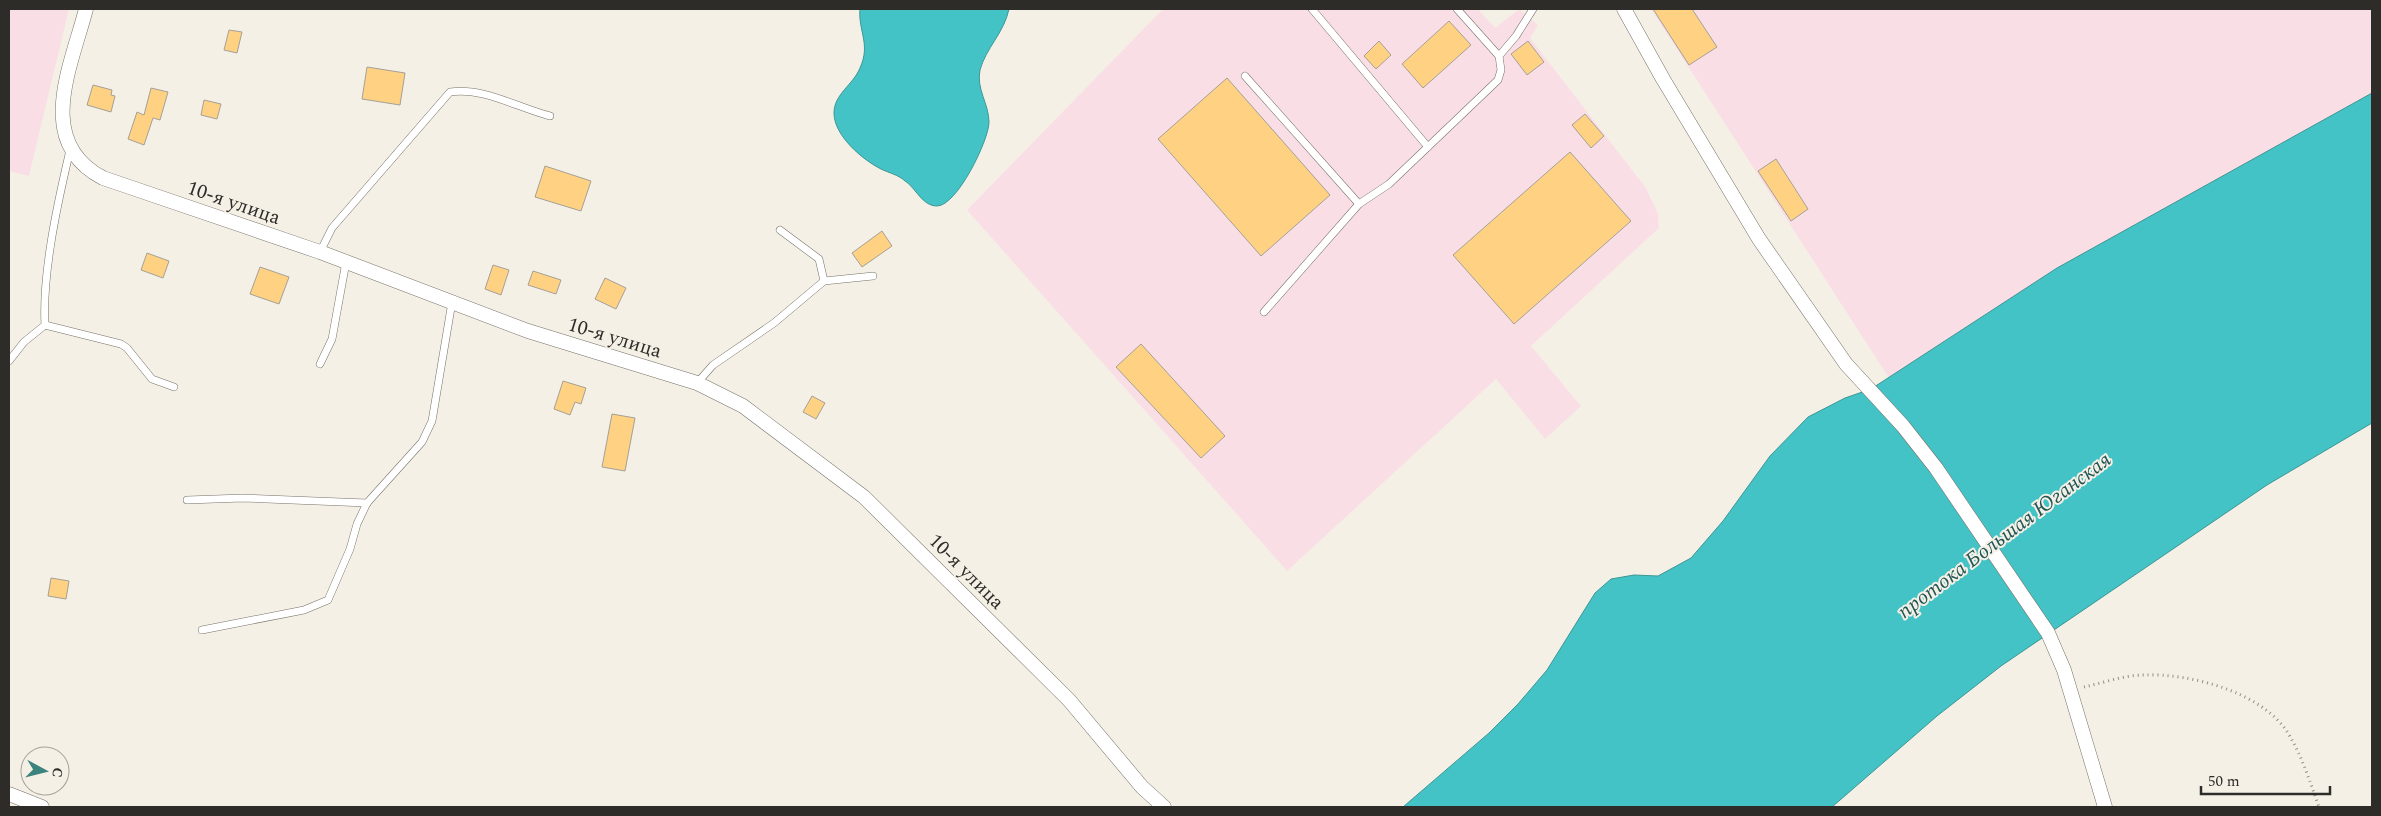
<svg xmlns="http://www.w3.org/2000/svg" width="2381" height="816" font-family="Spectral,serif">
	<rect width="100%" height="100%" fill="#f5f0e6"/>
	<g fill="#f9dfe5">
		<polygon points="9,9 69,9 29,176 9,171"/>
		<polygon points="1163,9 1478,9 1495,28 1519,9 1538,25 1530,38 1646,188 1658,214 1659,228 1531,346 1581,406 1545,439 1496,379 1287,571 967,210"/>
		<polygon points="1651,9 2372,9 2372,93 2057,268 1889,378"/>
	</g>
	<g fill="#43c3c5" stroke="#3d9696">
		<path d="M860,9H1009C1004,33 986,48 980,70C976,89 989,104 989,122C989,140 957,206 937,206C922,206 916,188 905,181C899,175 889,173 881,169C863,160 834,136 834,113C834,94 853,85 860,68C871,44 858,31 860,9Z"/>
		<polygon points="2372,93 2372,423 2267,485 2001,666 1937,716 1832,807 1403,807 1489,733 1518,704 1547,670 1595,593 1611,579 1634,575 1658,576 1691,558 1723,521 1770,456 1808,417 1845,398 1871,389 2057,268"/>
	</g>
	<g fill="#fed282" stroke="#a5a097">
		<polygon points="1653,9 1692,9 1717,47 1689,65"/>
		<polygon points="1449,21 1471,45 1423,88 1402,64"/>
		<polygon points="229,30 242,32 237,53 224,50"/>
		<polygon points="1379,41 1391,55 1376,69 1364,56"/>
		<polygon points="1528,41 1544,62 1527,75 1511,54"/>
		<polygon points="367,67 405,73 400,105 362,99"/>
		<polygon points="1227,78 1330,195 1261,256 1158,139"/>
		<polygon points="93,85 112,90 111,95 115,96 111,112 87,105"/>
		<polygon points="151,88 168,92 160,120 153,118 144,145 128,139 137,112 144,115"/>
		<polygon points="204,100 221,104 217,119 201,115"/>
		<polygon points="1585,114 1604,136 1591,148 1572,125"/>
		<polygon points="1570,152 1631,221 1514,324 1453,255"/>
		<polygon points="1776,159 1808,209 1791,221 1758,171"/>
		<polygon points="545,166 591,181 581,211 535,197"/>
		<polygon points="882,231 892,246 862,267 852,253"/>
		<polygon points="147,253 169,261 163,278 141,270"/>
		<polygon points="493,265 509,270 501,295 485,289"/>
		<polygon points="260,267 289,277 279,304 250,294"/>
		<polygon points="533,271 561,280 556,294 528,285"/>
		<polygon points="605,278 626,288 616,309 595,299"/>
		<polygon points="1141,344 1225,436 1201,458 1116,367"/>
		<polygon points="563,381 586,388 581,404 575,402 570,415 554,409"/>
		<polygon points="812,396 825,403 816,419 803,412"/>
		<polygon points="612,414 635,418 625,471 602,467"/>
		<polygon points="51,578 69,581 66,599 48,596"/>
	</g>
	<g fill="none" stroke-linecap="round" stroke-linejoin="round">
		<g stroke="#77726a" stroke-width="8">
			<g id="lane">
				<polyline points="1312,9 1428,147"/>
				<polyline points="1457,9 1499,56"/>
				<polyline points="1245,76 1359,204"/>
				<path d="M320,252L332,228L450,92C484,87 518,108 550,116"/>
				<polyline points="824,281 873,276"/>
				<polyline points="1264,312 1359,204 1389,184 1498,80 1501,70 1499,56 1516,36 1533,9"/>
				<polyline points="45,325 121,344 127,348 152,379 174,387"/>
				<path d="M9,361L24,342L45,325C42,273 58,201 70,150"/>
				<polyline points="320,364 332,339 346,262"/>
				<polyline points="697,383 713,365 774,323 824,281 819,259 780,230"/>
				<polyline points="187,500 243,498 367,503"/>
				<polyline points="202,630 304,610 328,600 350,549 357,524 367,503 422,442 432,421 452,302"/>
			</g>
		</g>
		<g stroke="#77726a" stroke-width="15">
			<g id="street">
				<path d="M86,9C71,67 34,142 103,178L320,252L528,331L697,383L743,406L864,497L1069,700L1142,787L1164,807"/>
				<polyline points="1624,9 1663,79 1759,239 1846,364 1903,426 1936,468 2048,633 2064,670 2105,807"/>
				<polyline points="9,794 42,807"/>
			</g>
		</g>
		<path stroke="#928e88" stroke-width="3" stroke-dasharray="1 4" stroke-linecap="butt" d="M2084,687C2103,683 2124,675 2144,675C2190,673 2262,692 2288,733C2302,756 2310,782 2319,807"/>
		<use href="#lane" stroke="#fff" stroke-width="7"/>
		<use href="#street" stroke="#fff" stroke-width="14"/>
	</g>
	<g text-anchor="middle" stroke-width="4" stroke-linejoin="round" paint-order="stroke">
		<g font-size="20" fill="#2e2c29" stroke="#f5f0e6">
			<text transform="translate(234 202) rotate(19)" y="7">10-я улица</text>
			<text transform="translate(615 337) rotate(17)" y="7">10-я улица</text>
			<text transform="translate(967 571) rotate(45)" y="7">10-я улица</text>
		</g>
		<g font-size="21" font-style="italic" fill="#205556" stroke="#f5f0e6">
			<text transform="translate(2004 535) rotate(-37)" y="7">протока Большая Юганская</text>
		</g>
	</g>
	<rect width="2381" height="816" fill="none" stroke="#2e2c29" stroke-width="20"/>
	<g transform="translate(45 771) rotate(97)"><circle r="24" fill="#f5f0e6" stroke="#a5a29a"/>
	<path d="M0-4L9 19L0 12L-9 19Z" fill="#3c837d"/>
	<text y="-8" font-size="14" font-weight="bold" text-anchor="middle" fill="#2e2c29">С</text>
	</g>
	<path d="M2201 786v8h129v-8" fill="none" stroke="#2e2c29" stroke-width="2.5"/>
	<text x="2208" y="786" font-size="15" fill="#2e2c29" stroke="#f5f0e6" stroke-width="4" paint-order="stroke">50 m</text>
</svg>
